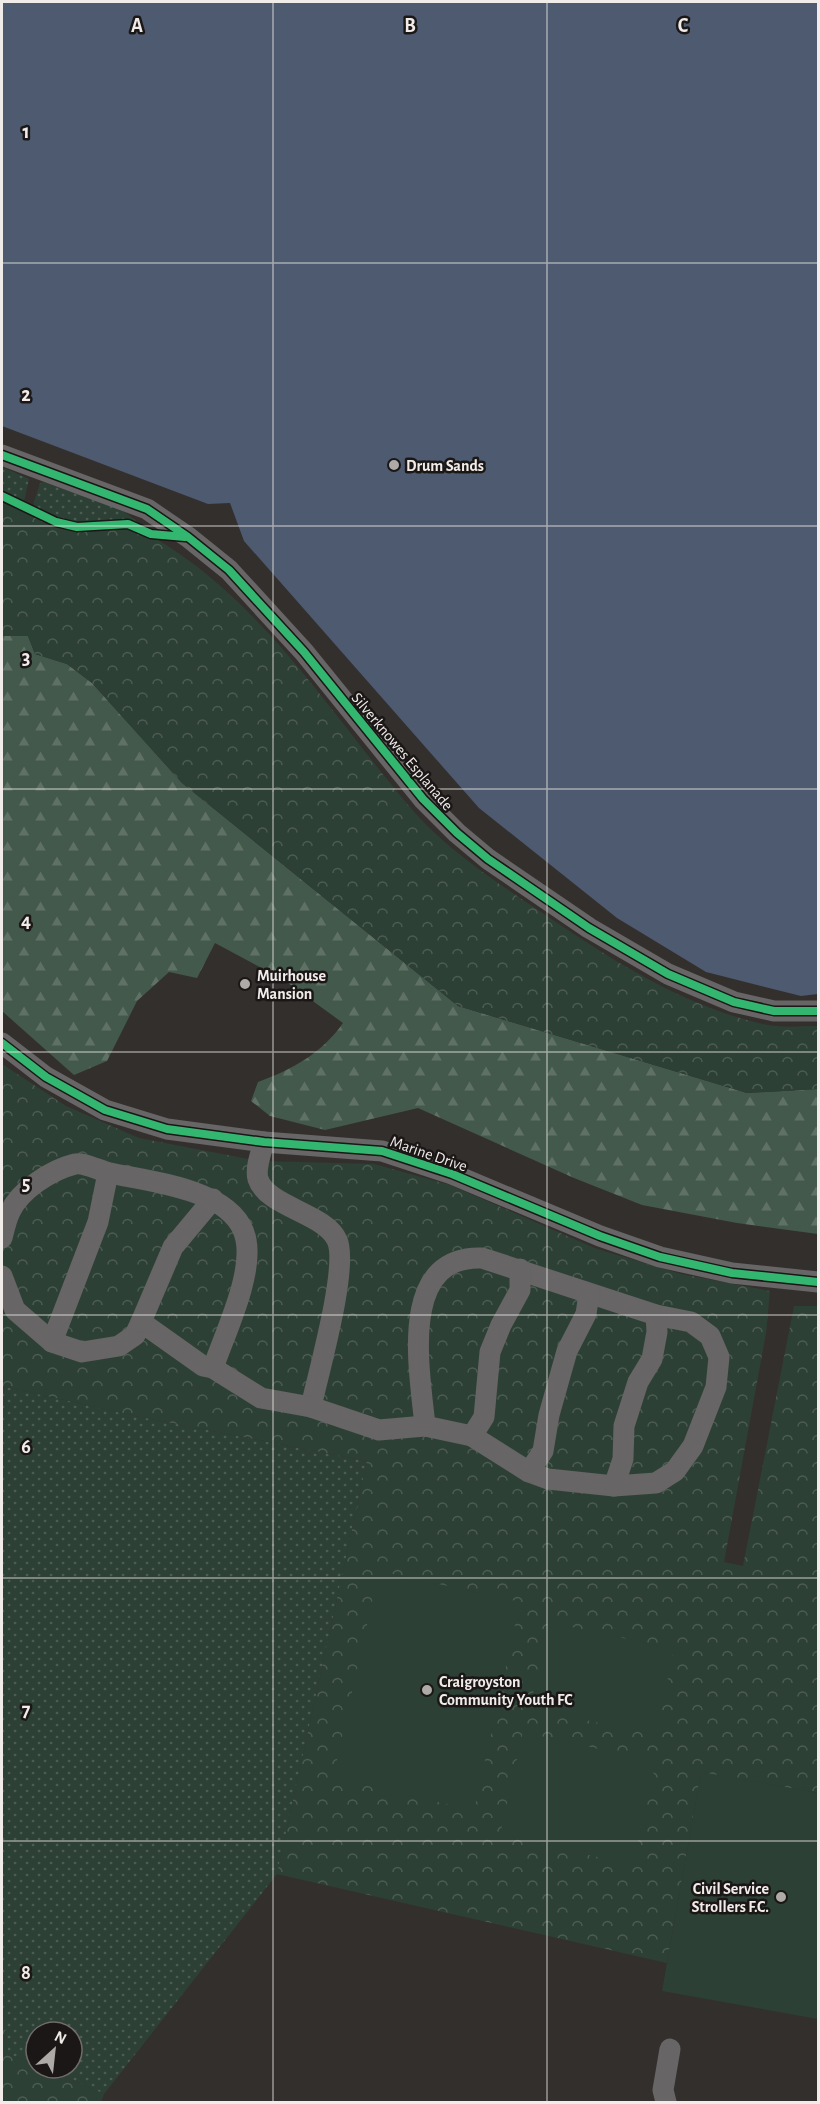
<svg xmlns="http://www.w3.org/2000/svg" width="820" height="2104" font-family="'Alegreya Sans',sans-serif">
	<defs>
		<pattern id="grass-dots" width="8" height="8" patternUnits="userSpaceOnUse" patternTransform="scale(1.5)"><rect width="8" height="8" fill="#2d4035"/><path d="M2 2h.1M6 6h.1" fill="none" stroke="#4c5c52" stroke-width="1.8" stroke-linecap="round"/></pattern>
		<pattern id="forest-firs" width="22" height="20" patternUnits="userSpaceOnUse" patternTransform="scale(1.5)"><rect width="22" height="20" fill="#43594b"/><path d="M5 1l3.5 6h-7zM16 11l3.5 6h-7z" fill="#5f7165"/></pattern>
		<pattern id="park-crowns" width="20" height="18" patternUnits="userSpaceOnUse" patternTransform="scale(1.5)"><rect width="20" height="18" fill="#2d4035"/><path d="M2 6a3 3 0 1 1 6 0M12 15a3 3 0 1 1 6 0" fill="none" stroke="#4c5c52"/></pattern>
	</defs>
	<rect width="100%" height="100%" fill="#332f2d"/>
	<g fill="url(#grass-dots)">
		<polygon points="2,467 29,479 24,501 20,502 2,492"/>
		<path d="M43,482L121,509L140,524C133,524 126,520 118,520C96,519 48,530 33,506L40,483Z"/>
		<polygon points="2,1386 136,1416 367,1461 277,1874 104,2094 44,2068 72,2068 72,2032 36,2032 36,2065 8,2054 2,1997"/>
	</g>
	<path fill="url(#forest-firs)" d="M2,636H28L35,654L67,664L92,683L182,783L458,1006L747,1093L818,1089V1234L737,1223L642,1205L574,1178L418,1108L325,1130L270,1116L251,1101L258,1082C293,1069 321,1054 343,1023L284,980L215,943L197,978L169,972L137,1001L107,1061L74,1075L2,1011Z"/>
	<g fill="url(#park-crowns)">
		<path d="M2,499C25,511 50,527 76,530C90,531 103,527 116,526C138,525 164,543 181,555C277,622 339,725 415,813C450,852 495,881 538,910C609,958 682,1007 768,1025C784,1028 802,1026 818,1026V1089L747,1093L458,1006L182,783L92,683L67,664L35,654L28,636H2Z"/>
		<polygon points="2,1064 66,1106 139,1138 259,1161 374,1164 450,1185 597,1249 681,1274 770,1291 766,1333 724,1562 743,1566 794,1306 818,1306 818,1793 701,1773 667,1963 277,1874 367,1461 136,1416 2,1386"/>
		<polygon points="2,1997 8,2054 36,2065 36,2068 44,2068 104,2094 101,2102 2,2102"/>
	</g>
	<g fill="#2d4035">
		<polygon points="379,1571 520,1602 474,1810 333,1778"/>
		<polygon points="548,1622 674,1649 656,1735 530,1708"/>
		<polygon points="523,1732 656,1762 633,1865 500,1835"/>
		<polygon points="701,1772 818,1793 818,2019 662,1991"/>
	</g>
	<polygon fill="#4d5a6f" points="2,2 818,2 818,994 801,996 706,972 617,918 479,808 244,541 230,503 208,504 2,426"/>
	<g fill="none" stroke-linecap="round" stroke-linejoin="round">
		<g stroke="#676565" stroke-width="21">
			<polyline points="2,455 147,509 188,537 229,570 304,652 423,799 457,833 488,859 589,928 668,974 734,1002 774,1011 818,1011"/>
			<polyline points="2,1043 46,1077 105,1110 167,1129 264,1142 382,1151 452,1174 600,1236 660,1257 732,1273 818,1282"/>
			<path d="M264,1142C261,1153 255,1168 258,1179C267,1207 325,1213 337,1240C349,1266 318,1374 311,1407"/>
			<path d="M2,1238C4,1230 6,1220 10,1212C20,1190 51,1170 75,1164C84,1162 100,1171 110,1173C150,1182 237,1189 246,1240C253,1276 225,1333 213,1368"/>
			<path d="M2,1276L15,1310L52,1342L82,1352L119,1346L135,1335L141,1322L203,1366L213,1368L261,1398L311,1407L379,1430L425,1426L472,1436L529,1472L548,1479L614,1486L656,1483L675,1471L693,1446L716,1387L719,1357L710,1336L691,1322L656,1315L482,1258C397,1255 420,1372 425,1426"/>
			<polyline points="141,1322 173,1247 213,1199"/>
			<polyline points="52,1342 98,1222 108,1173"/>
			<polyline points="472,1436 484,1417 490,1352 501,1325 520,1290 520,1269"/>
			<polyline points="529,1472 543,1451 549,1415 567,1351 586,1314 589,1294"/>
			<polyline points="614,1486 623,1459 624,1426 638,1382 652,1359 657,1332 656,1315"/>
			<polyline points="666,2102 663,2090 670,2049"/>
		</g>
		<g stroke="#1a1716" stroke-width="11">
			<g id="cycleway">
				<polyline points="2,455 147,509 188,537 229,570 304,652 423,799 457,833 488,859 589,928 668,974 734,1002 774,1011 818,1011"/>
				<polyline points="2,496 56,522 77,527 128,524 151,534 185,537"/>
				<polyline points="2,1043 46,1077 105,1110 167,1129 264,1142 382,1151 452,1174 600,1236 660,1257 732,1273 818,1282"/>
			</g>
		</g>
		<use href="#cycleway" stroke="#33b770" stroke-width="8"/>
	</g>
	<path fill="none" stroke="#f1ecea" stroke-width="1.5" stroke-opacity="0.55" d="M273,2V2102M547,2V2102M2,263H818M2,526H818M2,789H818M2,1052H818M2,1315H818M2,1578H818M2,1841H818"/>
	<g fill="#aeaaa8" stroke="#1a1716" stroke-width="2">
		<circle cx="394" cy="465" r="6"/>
		<circle cx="245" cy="984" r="6"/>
		<circle cx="427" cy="1690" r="6"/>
		<circle cx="781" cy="1897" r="6"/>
	</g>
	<g text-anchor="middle" stroke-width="5" stroke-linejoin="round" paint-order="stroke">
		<g font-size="16" font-weight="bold" fill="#f1ecea" stroke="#1a1716" text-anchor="start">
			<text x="406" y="471">Drum Sands</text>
			<text x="257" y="981">Muirhouse<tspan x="257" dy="18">Mansion</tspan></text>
			<text x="439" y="1687">Craigroyston<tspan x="439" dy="18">Community Youth FC</tspan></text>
			<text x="769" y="1894" text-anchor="end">Civil Service<tspan x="769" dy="18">Strollers F.C.</tspan></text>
		</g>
		<g font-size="16" fill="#f1ecea" stroke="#1a1716">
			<text transform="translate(403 751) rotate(50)" y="6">Silverknowes Esplanade</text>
			<text transform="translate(429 1153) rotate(19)" y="6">Marine Drive</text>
		</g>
	</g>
	<g font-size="20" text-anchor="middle" font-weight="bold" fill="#f1ecea" stroke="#1a1716" stroke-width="5" stroke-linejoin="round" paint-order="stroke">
		<text x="137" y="32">A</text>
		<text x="410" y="32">B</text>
		<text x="683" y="32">C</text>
		<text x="26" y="138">1</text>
		<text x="26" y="401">2</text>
		<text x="26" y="664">3</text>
		<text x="26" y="927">4</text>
		<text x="26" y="1190">5</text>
		<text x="26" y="1453">6</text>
		<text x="26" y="1716">7</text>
		<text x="26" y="1979">8</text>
	</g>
	<rect width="820" height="2104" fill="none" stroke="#f1ecea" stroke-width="6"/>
	<g transform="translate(54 2050) rotate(27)"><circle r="28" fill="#1a1716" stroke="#706c6b" stroke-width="1.5"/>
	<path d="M0-4.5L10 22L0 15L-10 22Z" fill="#aeaaa8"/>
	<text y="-9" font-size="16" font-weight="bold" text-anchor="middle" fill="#f1ecea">N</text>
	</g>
</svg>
